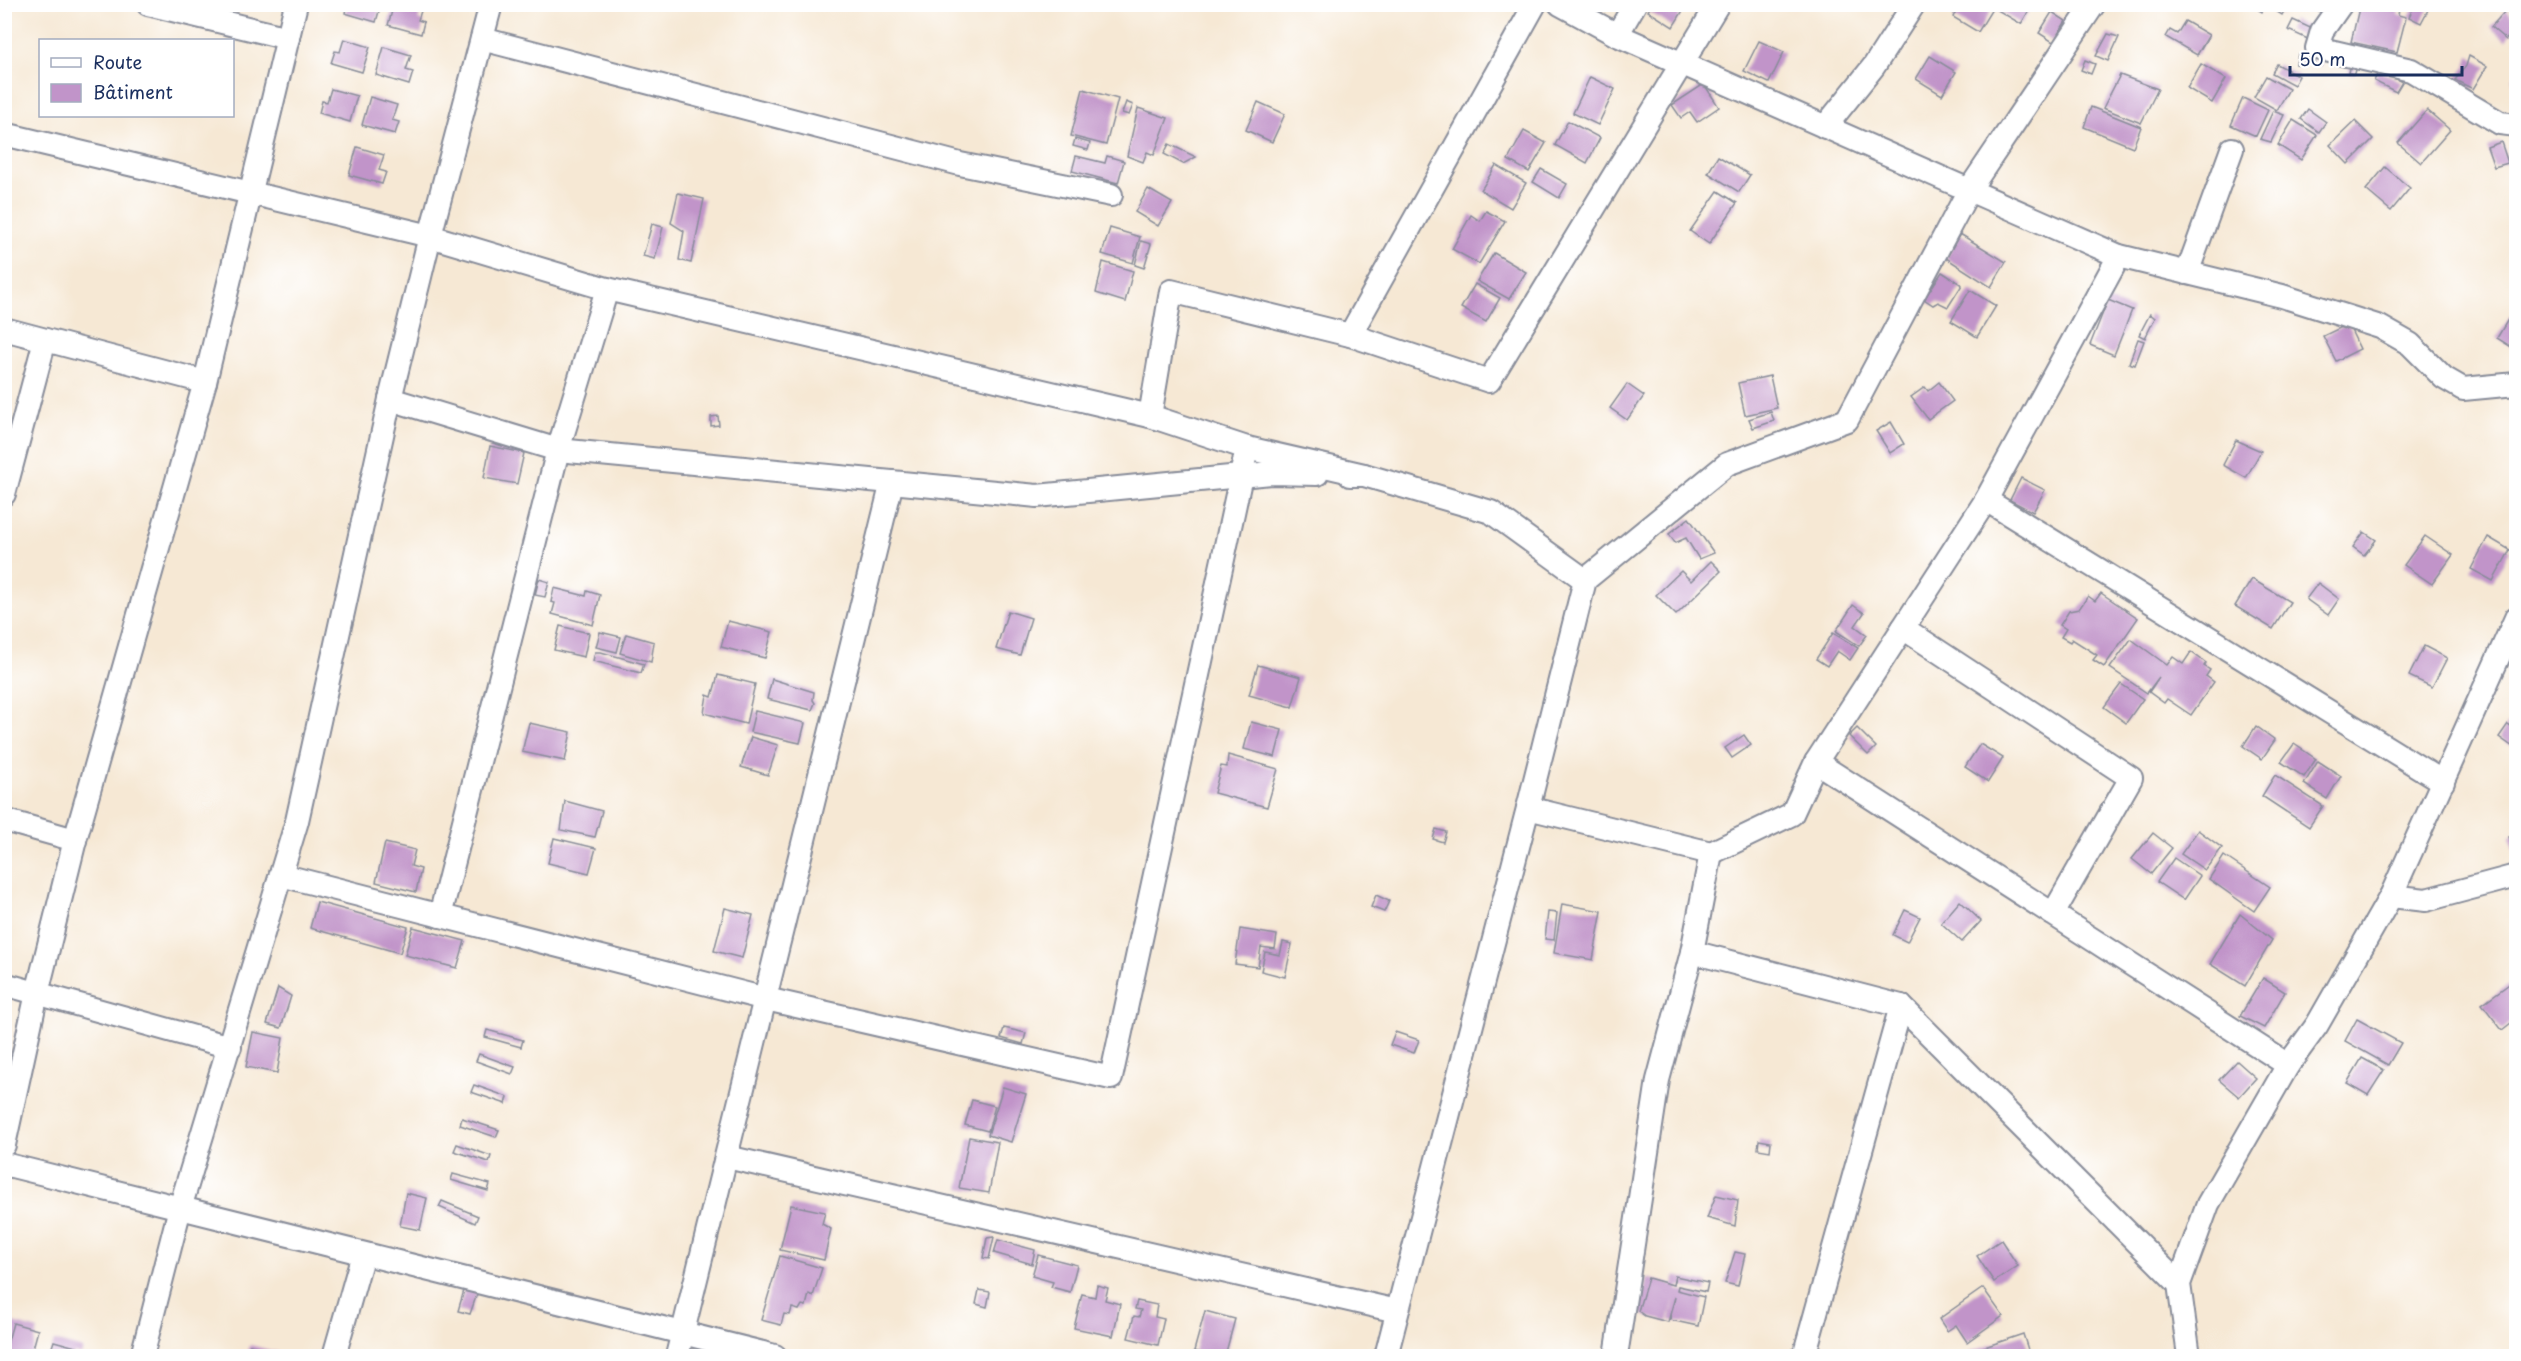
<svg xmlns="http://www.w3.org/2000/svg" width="2521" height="1361" font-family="'Playpen Sans',sans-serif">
	<rect width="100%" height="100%" fill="#fff"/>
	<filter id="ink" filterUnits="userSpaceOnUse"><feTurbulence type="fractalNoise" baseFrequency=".0167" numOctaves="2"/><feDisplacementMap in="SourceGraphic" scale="12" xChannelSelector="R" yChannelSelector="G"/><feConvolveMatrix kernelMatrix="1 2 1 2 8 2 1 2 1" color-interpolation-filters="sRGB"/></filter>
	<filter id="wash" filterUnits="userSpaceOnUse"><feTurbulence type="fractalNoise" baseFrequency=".008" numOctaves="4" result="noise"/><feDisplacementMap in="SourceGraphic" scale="24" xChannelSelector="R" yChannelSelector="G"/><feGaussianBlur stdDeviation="1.35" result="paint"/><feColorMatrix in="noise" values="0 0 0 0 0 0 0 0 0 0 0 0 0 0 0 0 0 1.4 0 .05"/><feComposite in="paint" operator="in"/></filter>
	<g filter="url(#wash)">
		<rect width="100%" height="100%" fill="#f6e8d4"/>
		<g id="blocks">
			<g fill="#c194c9">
				<polygon points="347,4 381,4 376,22 345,13"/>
				<polygon points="394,4 423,5 418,20 424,22 421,34 388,25"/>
				<polygon points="1652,4 1687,4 1673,27 1648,11"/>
				<polygon points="1960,4 1985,4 1992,9 1978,32 1953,17"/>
				<polygon points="1996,4 2033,4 2021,24 1994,8"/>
				<polygon points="2249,4 2266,4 2262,12"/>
				<polygon points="2273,4 2288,4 2282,15 2271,8"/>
				<polygon points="2308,4 2329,4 2328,17"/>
				<polygon points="2360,4 2400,4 2398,15 2406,17 2397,52 2351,42"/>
				<polygon points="2415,4 2430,6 2421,23 2409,17"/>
				<polygon points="2506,10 2516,21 2516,25 2506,40 2491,27"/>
				<polygon points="2052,12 2066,21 2053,42 2039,33"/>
				<polygon points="2293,20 2317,31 2312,41 2288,30"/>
				<polygon points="2185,21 2209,35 2197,55 2166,37 2170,30 2177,34"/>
				<polygon points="2108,34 2119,37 2108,61 2096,56"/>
				<polygon points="344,39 370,47 362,72 331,63 335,51 340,52"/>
				<polygon points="1759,41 1784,52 1769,83 1744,71"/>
				<polygon points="384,47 411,55 406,70 413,72 409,85 376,75"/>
				<polygon points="2298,54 2306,55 2305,65 2296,64"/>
				<polygon points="1930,56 1956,72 1942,95 1916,79"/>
				<polygon points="2469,56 2487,66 2473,89 2455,80 2466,66"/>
				<polygon points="2315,57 2323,57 2321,66 2314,65"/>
				<polygon points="2085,60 2095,64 2091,74 2081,70"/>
				<polygon points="2350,63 2356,65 2354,74 2348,73"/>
				<polygon points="2201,64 2226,79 2212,103 2187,88"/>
				<polygon points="2277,64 2299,76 2294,85 2272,73"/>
				<polygon points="2379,70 2402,82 2396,92 2374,81"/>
				<polygon points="2516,74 2516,91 2515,91 2513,77"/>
				<polygon points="2120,75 2158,89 2141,123 2103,108"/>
				<polygon points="2266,76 2289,89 2277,110 2254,97"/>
				<polygon points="1590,77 1615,89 1598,125 1573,113"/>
				<polygon points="1704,84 1719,107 1697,122 1690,112 1681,118 1672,105"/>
				<polygon points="331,89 357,96 350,122 319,113 322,101 327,102"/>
				<polygon points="1083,89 1118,99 1106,145 1071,136"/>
				<polygon points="370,97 397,105 392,120 399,122 395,134 362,125"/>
				<polygon points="2243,98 2268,110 2256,136 2231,125"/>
				<polygon points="1126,102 1133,105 1129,115 1122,113"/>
				<polygon points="1258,102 1285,114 1272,142 1246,130"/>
				<polygon points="2091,107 2141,127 2133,147 2084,127"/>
				<polygon points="1138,108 1168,118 1154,155 1147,152 1143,162 1127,156"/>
				<polygon points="2308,109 2326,122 2319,132 2301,119"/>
				<polygon points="2427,110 2450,130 2421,163 2398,143"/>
				<polygon points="2273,111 2284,115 2271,142 2260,139"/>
				<polygon points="2293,120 2317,135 2301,160 2278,145"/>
				<polygon points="1568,121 1600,138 1587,163 1555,145"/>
				<polygon points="2355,121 2373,139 2348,164 2330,145"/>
				<polygon points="1524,131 1546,143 1529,172 1508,160"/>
				<polygon points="1075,139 1090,143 1088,150 1073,146"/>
				<polygon points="2501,142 2508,163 2494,167 2487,147"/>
				<polygon points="1169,144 1196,157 1183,164 1164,154"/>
				<polygon points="357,147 384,155 379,170 386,172 382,184 349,175"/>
				<polygon points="1076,156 1105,163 1107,156 1124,161 1118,183 1072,171"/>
				<polygon points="1718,156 1750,175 1739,192 1708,173"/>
				<polygon points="1496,165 1526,183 1511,208 1481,190"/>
				<polygon points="2385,167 2410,188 2391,211 2366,190"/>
				<polygon points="1541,169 1567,184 1559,198 1533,182"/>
				<polygon points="1148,189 1172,203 1158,226 1135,212"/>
				<polygon points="1718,191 1737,203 1709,244 1690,231"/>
				<polygon points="678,193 704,199 691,263 679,260 684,231 671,223"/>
				<polygon points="1486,211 1505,221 1479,264 1452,249 1471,215 1480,221"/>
				<polygon points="652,224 663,227 655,259 643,256"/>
				<polygon points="1110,228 1140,237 1133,263 1102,254"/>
				<polygon points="1960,234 2006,262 1991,287 1946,258"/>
				<polygon points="1141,241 1151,244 1144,268 1135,265"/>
				<polygon points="1494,253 1526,272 1509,299 1477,281"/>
				<polygon points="1103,262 1133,271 1125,302 1096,293"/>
				<polygon points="1942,272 1962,285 1948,307 1938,302 1933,305 1924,299"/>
				<polygon points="1475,284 1500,298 1486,322 1461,308"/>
				<polygon points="1970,290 1996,306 1977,337 1951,321"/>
				<polygon points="2108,300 2132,310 2114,355 2090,345"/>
				<polygon points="2150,314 2155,318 2145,338 2139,335"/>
				<polygon points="2510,316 2516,320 2516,350 2497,338"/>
				<polygon points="2348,324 2360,349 2336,361 2323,336"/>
				<polygon points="2138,339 2144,341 2135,365 2129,363"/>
				<polygon points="1770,376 1777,408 1745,415 1738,383"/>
				<polygon points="1939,382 1953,401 1928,419 1911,397 1925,387 1928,391"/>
				<polygon points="1627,384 1644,396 1627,420 1610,408"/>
				<polygon points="1771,412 1774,421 1753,428 1749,419"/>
				<polygon points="718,416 719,425 711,426 711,417"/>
				<polygon points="1891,422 1904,444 1890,453 1876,431"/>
				<polygon points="2236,440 2261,451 2246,478 2223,465"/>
				<polygon points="490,446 524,453 517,484 484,478"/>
				<polygon points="2021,478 2045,490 2033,512 2010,500"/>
				<polygon points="1689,518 1714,553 1699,559 1686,538 1675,543 1669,534"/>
				<polygon points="2364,532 2376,540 2364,555 2353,547"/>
				<polygon points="2425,536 2453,555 2432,584 2404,565"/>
				<polygon points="2488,537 2510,550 2493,581 2471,569"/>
				<polygon points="1711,561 1721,571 1676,615 1656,595 1681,571 1691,581"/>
				<polygon points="539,579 549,582 545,597 535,595"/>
				<polygon points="2252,579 2290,602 2273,629 2235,606"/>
				<polygon points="2318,583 2339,599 2328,615 2306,599"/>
				<polygon points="554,588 586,596 587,591 600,595 593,625 552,614 555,603 551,602"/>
				<polygon points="2101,593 2138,618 2104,667 2093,660 2097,655 2072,639 2070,642 2061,637 2066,629 2060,625 2069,611 2079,609 2088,596 2095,601"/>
				<polygon points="1853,605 1864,613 1855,626 1867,635 1859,646 1836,631"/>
				<polygon points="1008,611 1031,618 1020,655 996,649"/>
				<polygon points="728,621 772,632 765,658 721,647"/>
				<polygon points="560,626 589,633 584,657 554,650"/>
				<polygon points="600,632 621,637 617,652 596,647"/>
				<polygon points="1833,633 1858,648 1850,660 1837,651 1827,666 1816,659"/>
				<polygon points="626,634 654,642 651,662 620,653"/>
				<polygon points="2131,639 2167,665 2173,657 2183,664 2191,652 2206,663 2204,666 2210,670 2206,676 2214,682 2191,715 2167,699 2164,703 2149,692 2159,677 2147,693 2110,668"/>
				<polygon points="2424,646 2447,658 2432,687 2409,676"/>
				<polygon points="595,652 601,652 644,664 641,673 593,661"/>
				<polygon points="1258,665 1301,677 1292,707 1249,695"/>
				<polygon points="718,675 755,684 746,724 704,713 707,695 712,697"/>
				<polygon points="772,679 814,692 813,700 815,703 812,710 767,699"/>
				<polygon points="2121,684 2143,699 2126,723 2104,707"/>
				<polygon points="755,711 805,723 800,743 750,732"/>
				<polygon points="1251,722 1282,730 1275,757 1244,749"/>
				<polygon points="529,723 571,732 565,761 522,752"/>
				<polygon points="2508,724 2516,730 2516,749 2499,737"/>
				<polygon points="2256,726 2275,740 2262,759 2243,746"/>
				<polygon points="1857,728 1876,747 1868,755 1849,736"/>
				<polygon points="1744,735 1751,745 1732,758 1725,748"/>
				<polygon points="751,737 778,745 768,775 741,767"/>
				<polygon points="1980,744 2003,758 1988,782 1965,767"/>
				<polygon points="2294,744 2316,759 2304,777 2281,762"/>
				<polygon points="1228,755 1278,769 1267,807 1214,793 1221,766 1227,767"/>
				<polygon points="2318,761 2341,776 2327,799 2304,784"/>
				<polygon points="2275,775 2323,806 2309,827 2262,796"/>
				<polygon points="565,801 602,811 595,837 561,830"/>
				<polygon points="1436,829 1446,832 1443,842 1433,839"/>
				<polygon points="2198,830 2222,848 2205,870 2181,854"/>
				<polygon points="2153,833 2172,848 2151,874 2132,859"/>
				<polygon points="2516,834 2516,856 2509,837"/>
				<polygon points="554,838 596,848 589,873 548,863"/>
				<polygon points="385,843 415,850 411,866 421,869 416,892 376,882"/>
				<polygon points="2224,856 2270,887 2254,911 2209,879"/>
				<polygon points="2174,858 2200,876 2184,900 2157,882"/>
				<polygon points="1376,895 1389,901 1384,912 1371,907"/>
				<polygon points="1960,901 1981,921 1962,942 1941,923"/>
				<polygon points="317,902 408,927 400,953 310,928"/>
				<polygon points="1562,904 1602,911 1593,960 1554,953"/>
				<polygon points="725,908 753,915 742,958 714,951"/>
				<polygon points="1905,910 1920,917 1907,942 1893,935"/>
				<polygon points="1548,912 1557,913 1554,940 1545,939"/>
				<polygon points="2240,914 2272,940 2245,986 2210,964"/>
				<polygon points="413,927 465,941 457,968 405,955"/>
				<polygon points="1240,929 1277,935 1275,949 1261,947 1258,967 1235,964"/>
				<polygon points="1283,942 1292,944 1285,977 1261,971 1265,952 1280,955"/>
				<polygon points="2263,978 2285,992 2264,1028 2240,1016"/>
				<polygon points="2512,982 2516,988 2516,1019 2502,1030 2482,1004"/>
				<polygon points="278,988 291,996 281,1028 267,1024"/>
				<polygon points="2357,1019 2401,1043 2388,1065 2345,1041"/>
				<polygon points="1004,1028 1026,1033 1023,1044 1001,1038"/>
				<polygon points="487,1030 523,1040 521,1047 485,1037"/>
				<polygon points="253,1032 283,1038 277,1073 246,1067"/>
				<polygon points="1395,1032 1419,1040 1414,1053 1390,1045"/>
				<polygon points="479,1054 515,1067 512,1074 476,1061"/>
				<polygon points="2362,1058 2384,1070 2368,1095 2347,1083"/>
				<polygon points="2237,1061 2256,1078 2239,1097 2219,1080"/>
				<polygon points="474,1085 508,1097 506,1104 471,1092"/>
				<polygon points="1003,1087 1026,1094 1011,1142 988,1135"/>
				<polygon points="972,1100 995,1106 988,1131 965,1125"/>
				<polygon points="462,1118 499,1130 496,1137 460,1125"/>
				<polygon points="969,1137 998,1142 989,1193 959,1188"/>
				<polygon points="1759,1140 1771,1142 1770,1151 1758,1149"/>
				<polygon points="457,1144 491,1156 489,1162 454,1151"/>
				<polygon points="453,1174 490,1184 488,1191 451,1180"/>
				<polygon points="406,1193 427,1198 420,1230 400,1226"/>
				<polygon points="1716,1195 1738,1200 1735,1226 1707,1218"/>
				<polygon points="442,1201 478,1216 475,1223 439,1207"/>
				<polygon points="791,1205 825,1212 822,1224 831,1229 824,1260 780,1250"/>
				<polygon points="994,1237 989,1259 983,1258 987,1238"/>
				<polygon points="998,1240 1035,1250 1032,1264 994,1253"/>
				<polygon points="2001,1240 2018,1266 1994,1282 1977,1256"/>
				<polygon points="1735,1252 1745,1254 1738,1286 1725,1283"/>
				<polygon points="1038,1255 1077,1265 1070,1292 1051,1287 1053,1282 1032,1276"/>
				<polygon points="780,1256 822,1268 813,1296 809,1294 806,1306 802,1305 799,1310 792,1308 790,1315 784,1314 781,1325 761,1320"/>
				<polygon points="1675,1276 1708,1283 1706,1292 1678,1286 1677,1290 1704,1297 1698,1326 1670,1320 1675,1297 1668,1322 1645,1316 1638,1311 1648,1278 1673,1285"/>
				<polygon points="1097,1285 1108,1288 1105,1300 1120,1304 1113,1336 1074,1328 1082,1294 1095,1297"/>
				<polygon points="465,1287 478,1291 470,1314 458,1311"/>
				<polygon points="1983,1288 2003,1316 1967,1342 1956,1325 1947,1331 1939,1319"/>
				<polygon points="979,1290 990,1292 987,1307 976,1304"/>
				<polygon points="1137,1301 1157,1305 1155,1317 1164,1319 1158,1345 1128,1338 1134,1316 1139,1317 1141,1310 1135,1309"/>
				<polygon points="1205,1311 1235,1319 1225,1356 1214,1356 1194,1351"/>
				<polygon points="13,1323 38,1330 31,1356 4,1355"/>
				<polygon points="2023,1334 2030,1356 1972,1356 1970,1352"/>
				<polygon points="54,1341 83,1349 81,1355 74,1353 73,1356 49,1356"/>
				<polygon points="250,1345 293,1356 247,1356"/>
			</g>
		</g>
	</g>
	<g filter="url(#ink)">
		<use href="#blocks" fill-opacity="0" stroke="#888c99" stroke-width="1.5"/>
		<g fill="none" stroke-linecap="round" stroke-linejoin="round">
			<g stroke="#888c99" stroke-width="26">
				<g id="street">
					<polyline points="148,4 288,38"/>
					<polyline points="1560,4 1617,35 2119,256 2282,296 2380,327 2410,344 2444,378 2463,389 2516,384"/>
					<polyline points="2341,4 2322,31 2317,48 2411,70 2500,123 2516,125"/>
					<polyline points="1617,35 1635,4"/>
					<polyline points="482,39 960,164 1111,195"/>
					<polyline points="1825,127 1874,66 1914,4"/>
					<polyline points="4,134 430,236 607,289 1150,416 1247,448 1364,475"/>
					<polyline points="2187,273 2232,149"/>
					<polyline points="4,329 205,382"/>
					<polyline points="1350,335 1535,4"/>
					<polyline points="390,399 558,450 1037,496 1271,473 1317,474"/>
					<polyline points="1150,416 1171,291 1350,335 1489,381 1718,4"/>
					<polyline points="1350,475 1364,475 1491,512 1585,580"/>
					<polyline points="4,494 45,340"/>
					<polyline points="1986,500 2443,782"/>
					<polyline points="1903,628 2131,778 2053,914"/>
					<polyline points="1816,762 2288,1065"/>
					<polyline points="1528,808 1711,853 1792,814 1816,762 1986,500 2119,256"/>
					<polyline points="4,820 75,840"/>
					<polyline points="281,875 766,999 1111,1078 1247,448"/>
					<polyline points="2391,896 2426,900 2516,876"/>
					<polyline points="440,916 558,450 607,289"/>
					<polyline points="1692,952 1901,1006 1804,1356"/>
					<polyline points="4,984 230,1047"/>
					<polyline points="1901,1006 2179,1284"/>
					<polyline points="4,1145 37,993 75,840 205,382 296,4"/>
					<polyline points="727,1157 1397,1311"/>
					<polyline points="4,1164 775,1356"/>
					<polyline points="142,1356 180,1208 297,821 390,399 430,236 491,4"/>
					<polyline points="334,1356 363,1254"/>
					<polyline points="677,1356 892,482"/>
					<polyline points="1386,1356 1528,808 1585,580 1727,464 1847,420 1969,190 2094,4"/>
					<polyline points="1616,1356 1658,1080 1692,952 1711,853"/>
					<polyline points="2189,1356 2179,1284 2208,1204 2288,1065 2317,1025 2391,896 2516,618"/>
				</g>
			</g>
			<use href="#street" stroke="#fff" stroke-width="22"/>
		</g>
	</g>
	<rect width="2521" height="1361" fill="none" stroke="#fff" stroke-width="24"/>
	<rect x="39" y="39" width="195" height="78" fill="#ffffff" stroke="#a4acbf" stroke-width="1.5"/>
	<rect x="51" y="58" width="30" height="9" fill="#ffffff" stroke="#a4acbf" stroke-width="1.5"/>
	<text x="93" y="69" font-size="18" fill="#1b2f5e">Route</text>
	<rect x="51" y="84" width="30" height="18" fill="#c194c9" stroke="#a4acbf" stroke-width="1.5"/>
	<text x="93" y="99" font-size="18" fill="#1b2f5e">Bâtiment</text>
	<path d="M2290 66v9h172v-9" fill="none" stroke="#1b2f5e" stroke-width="3"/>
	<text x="2299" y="66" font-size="18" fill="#1b2f5e" stroke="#ffffff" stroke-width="4.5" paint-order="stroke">50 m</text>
</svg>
